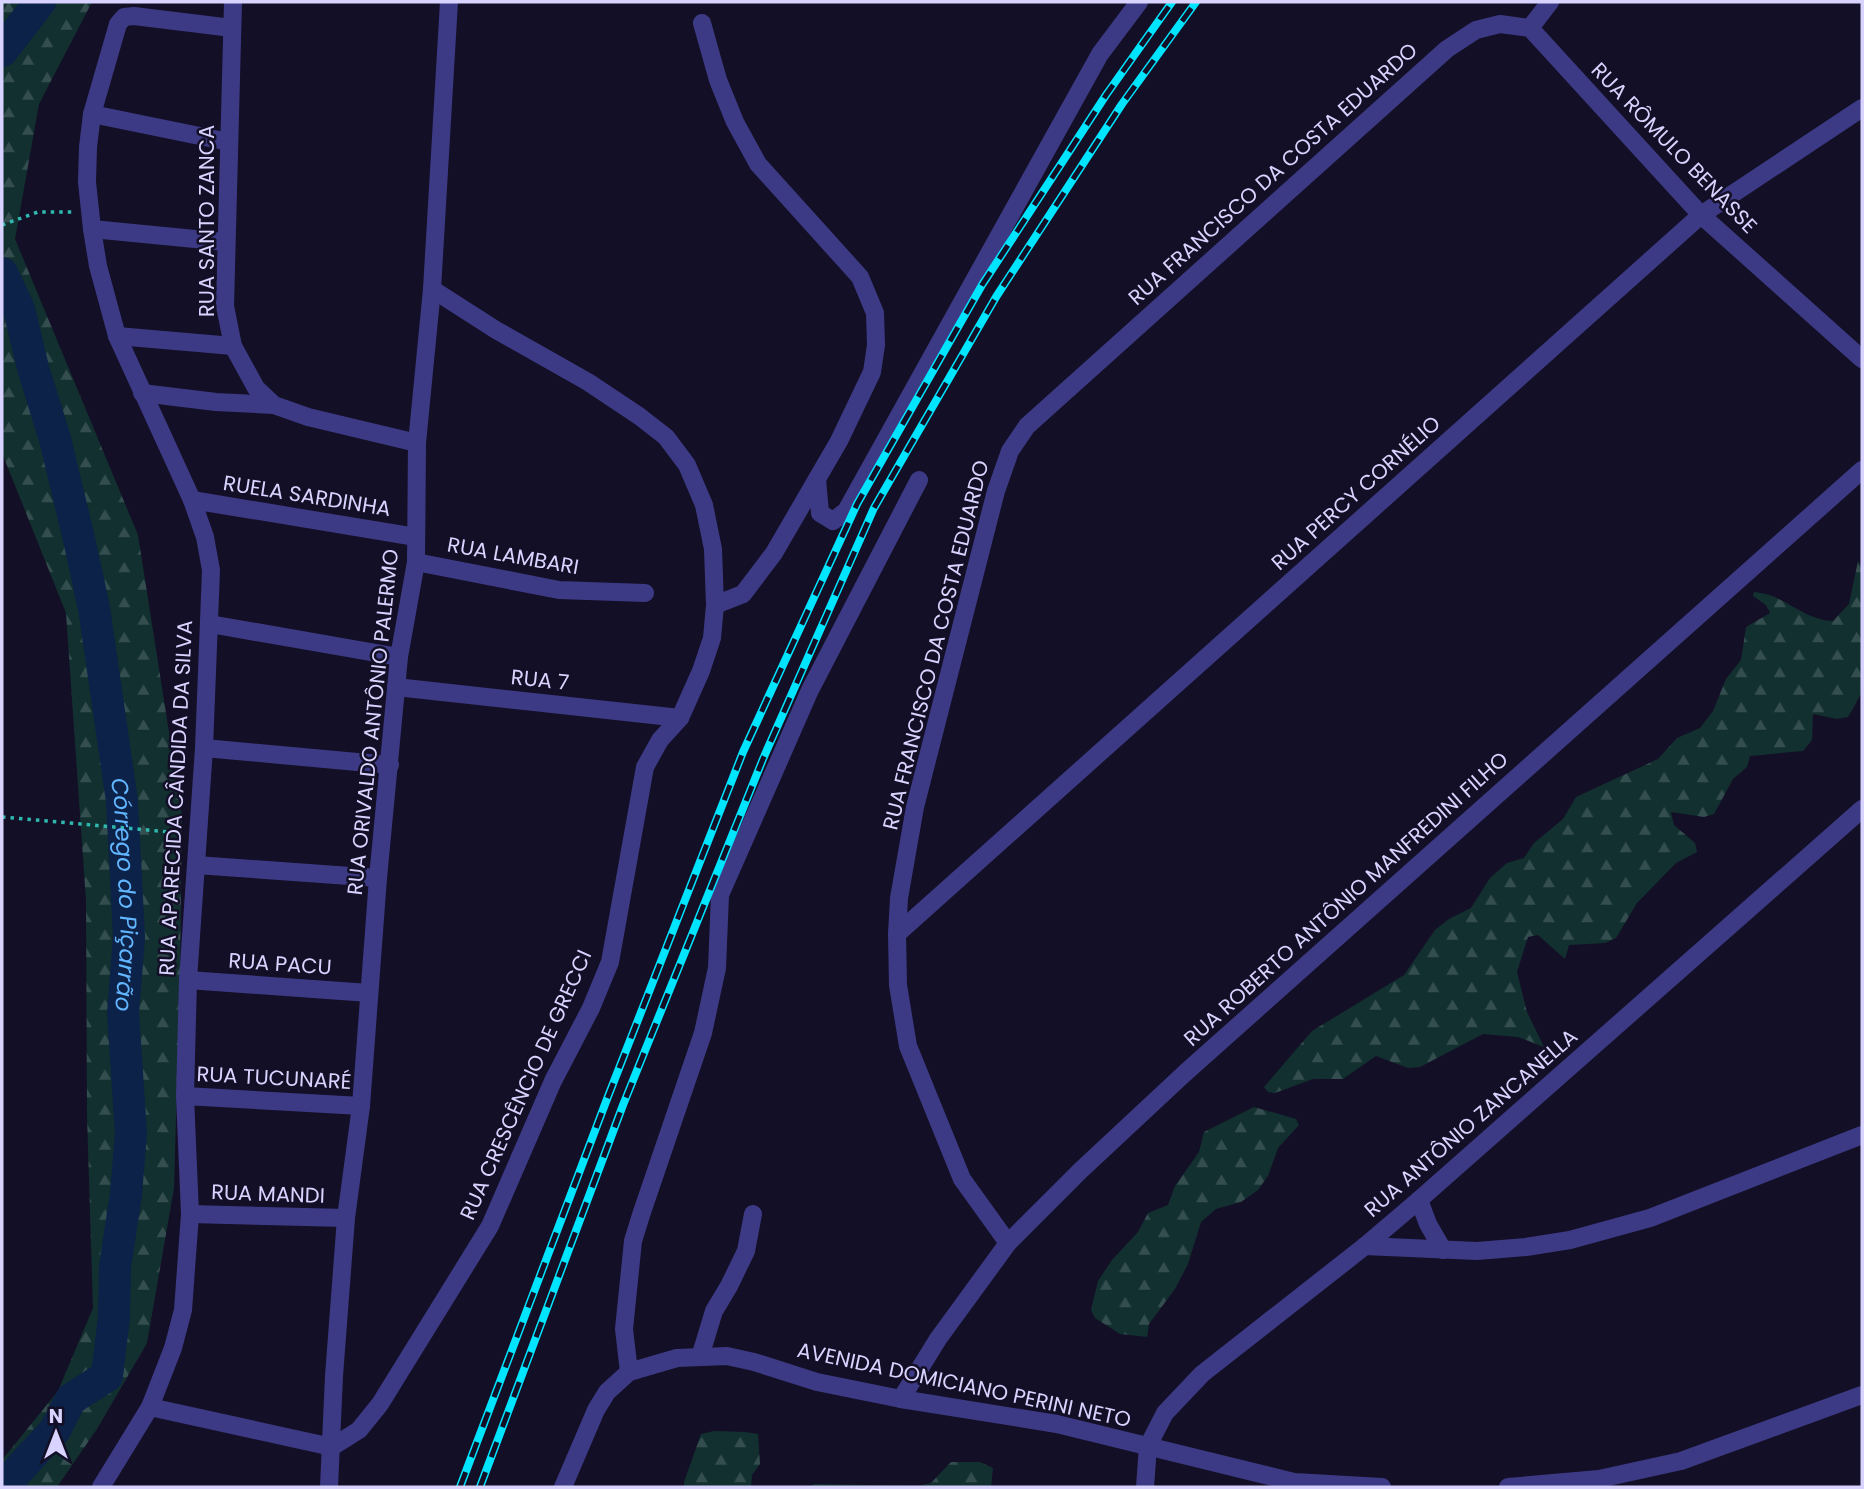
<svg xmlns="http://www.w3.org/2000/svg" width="1864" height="1489" font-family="Poppins,sans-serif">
	<defs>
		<pattern id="forest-firs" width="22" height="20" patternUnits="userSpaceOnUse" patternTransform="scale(1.75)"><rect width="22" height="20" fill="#12302f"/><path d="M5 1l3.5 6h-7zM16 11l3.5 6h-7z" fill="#344d4e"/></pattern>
	</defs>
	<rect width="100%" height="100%" fill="#130f26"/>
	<g fill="url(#forest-firs)">
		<polygon points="2,2 92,2 39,104 15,239 138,535 182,815 180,975 174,1188 147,1343 97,1429 57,1487 2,1487 2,1460 58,1391 93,1308 87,1116 86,901 66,613 2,453"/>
		<path d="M1858,561L1862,567V692L1848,717L1837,719L1813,714L1812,740L1803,751L1750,756L1747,767L1733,779L1714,814L1704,817L1671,812L1674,825L1695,843L1697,852L1676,863L1637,903L1616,938L1605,943L1569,945L1565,959L1538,935L1528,937L1517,972L1527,1012L1544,1047L1518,1037L1483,1034L1420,1067L1408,1068L1376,1056L1343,1079H1313L1275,1093L1268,1092L1264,1087L1312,1031L1404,975L1435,930L1449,919L1471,908L1490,878L1507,863L1524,858L1534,843L1563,819L1576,797L1658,759L1677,738L1700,728L1713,711L1726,679L1741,660L1746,627L1770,613L1766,605L1753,596L1754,592C1784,594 1803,620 1833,621L1849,604Z"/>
		<polygon points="1254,1107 1296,1119 1299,1125 1278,1148 1268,1176 1258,1190 1241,1202 1216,1209 1201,1222 1188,1264 1175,1289 1149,1324 1147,1337 1120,1334 1095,1318 1091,1310 1098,1281 1112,1260 1138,1232 1148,1213 1168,1205 1175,1186 1199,1152 1204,1132"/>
		<polygon points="714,1431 744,1432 758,1434 760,1464 752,1475 751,1487 684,1487 684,1482 701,1434"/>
		<polygon points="951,1462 980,1462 993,1468 991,1487 810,1487 814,1484 918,1486 931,1483"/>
	</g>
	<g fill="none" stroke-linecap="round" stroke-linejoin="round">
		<g stroke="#0c2248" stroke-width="32">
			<polyline points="2,51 40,2"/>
			<path id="s1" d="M2,273L19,309L33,368L55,439L79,539L94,608L122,801L129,937L123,1013L131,1133L126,1194L115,1267L114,1317L107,1376L71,1399L55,1430L3,1487"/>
		</g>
		<g stroke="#2fb8b0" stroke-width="3.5" stroke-dasharray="3.5 5" stroke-linecap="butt">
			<polyline points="2,225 38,212 74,212"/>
			<polyline points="2,817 181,833"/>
		</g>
		<g stroke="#3d3a85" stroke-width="18">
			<polyline points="233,2 225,306 233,346 256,388 274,405 308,417 417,443"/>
			<polyline points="702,23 718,80 735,122 758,164 860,277 875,313 876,345 872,372 839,441 774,553 743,594 715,605"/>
			<polyline points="1530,28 1550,2"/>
			<polyline points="92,114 229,142"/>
			<polyline points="92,229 226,242"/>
			<polyline points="117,336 233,346"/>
			<polyline points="142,393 216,402 274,405"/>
			<polyline points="817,479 820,513 833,521 846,511 1100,54 1139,2"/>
			<polyline points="192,500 416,537"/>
			<polyline points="416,562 559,590 645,593"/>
			<polyline points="210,624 399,657"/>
			<polyline points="396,687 680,718"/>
			<polyline points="204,748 390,765"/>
			<polyline points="196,865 378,878"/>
			<polyline points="897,934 1701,215 1862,108"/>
			<polyline points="188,980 369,993"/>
			<polyline points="185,1096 361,1106"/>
			<polyline points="1419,1200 1428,1224 1443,1250"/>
			<polyline points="190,1214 346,1218"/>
			<polyline points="1008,1243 962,1179 908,1046 898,985 897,934 899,898 915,807 996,491 1010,451 1027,426 1447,49 1476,30 1500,24 1530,28 1701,215 1862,359"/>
			<polyline points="1365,1246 1477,1251 1526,1247 1570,1240 1650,1218 1862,1135"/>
			<polyline points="700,1357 714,1311 729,1286 746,1251 753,1214"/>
			<polyline points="629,1372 624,1329 633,1241 641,1215 703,1033 717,968 720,895 810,690 919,480"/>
			<polyline points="901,1399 938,1339 1008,1243 1080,1171 1185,1073 1862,470"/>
			<polyline points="150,1407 332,1447 359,1430 380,1404 490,1226 553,1081 591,1008 610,962 645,767 660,740 680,718 701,671 712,638 715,605 713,549 704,505 687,465 666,437 639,416 588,382 496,330 432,289"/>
			<polyline points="101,1487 150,1407 173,1348 183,1310 190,1214 185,1096 188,980 204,748 211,570 205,537 192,500 117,336 98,266 92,229 87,182 88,147 92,114 118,24 124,17 134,16 232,28"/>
			<polyline points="329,1487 334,1376 346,1218 361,1106 378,878 399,657 416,562 417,443 432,289 449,2"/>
			<polyline points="563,1487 596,1410 607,1392 629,1372 677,1358 727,1356 754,1362 817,1382 901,1399 1057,1424 1294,1482 1382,1487"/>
			<polyline points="1145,1487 1148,1446 1165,1413 1202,1374 1365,1246 1419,1200 1862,809"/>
			<polyline points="1508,1487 1599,1479 1681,1461 1862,1395"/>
		</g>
		<g stroke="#00e5ff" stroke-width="8">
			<g id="rail">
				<polyline points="460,1487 607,1099 743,752 857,504 982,285 1106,95 1172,2"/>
				<polyline points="480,1487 623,1105 763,759 874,508 996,297 1122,104 1196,2"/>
			</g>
		</g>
		<use href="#rail" stroke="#130f26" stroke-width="5" stroke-dasharray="16" stroke-linecap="butt"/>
	</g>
	<g text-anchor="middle" stroke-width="5" stroke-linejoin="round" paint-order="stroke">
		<g font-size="21" fill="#d9d4ff" stroke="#130f26">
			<text transform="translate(1674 148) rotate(46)" y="7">RUA RÔMULO BENASSE</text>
			<text transform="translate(1273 174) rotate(-42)" y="7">RUA FRANCISCO DA COSTA EDUARDO</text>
			<text transform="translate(207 221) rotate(-90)" y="7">RUA SANTO ZANCA</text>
			<text transform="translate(1356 493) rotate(-42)" y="7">RUA PERCY CORNÉLIO</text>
			<text transform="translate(307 496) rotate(9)" y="7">RUELA SARDINHA</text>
			<text transform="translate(513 556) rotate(10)" y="7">RUA LAMBARI</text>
			<text transform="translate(936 645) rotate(-76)" y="7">RUA FRANCISCO DA COSTA EDUARDO</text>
			<text transform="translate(540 680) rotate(6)" y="7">RUA 7</text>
			<text transform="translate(373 722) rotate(-84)" y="7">RUA ORIVALDO ANTÔNIO PALERMO</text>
			<text transform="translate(176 798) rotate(-87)" y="7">RUA APARECIDA CÂNDIDA DA SILVA</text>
			<text transform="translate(1346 899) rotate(-42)" y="7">RUA ROBERTO ANTÔNIO MANFREDINI FILHO</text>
			<text transform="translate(280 964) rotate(4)" y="7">RUA PACU</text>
			<text transform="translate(274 1078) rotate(3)" y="7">RUA TUCUNARÉ</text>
			<text transform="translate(526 1085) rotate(-66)" y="7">RUA CRESCÊNCIO DE GRECCI</text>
			<text transform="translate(1471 1123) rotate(-41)" y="7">RUA ANTÔNIO ZANCANELLA</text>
			<text transform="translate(268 1194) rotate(2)" y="7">RUA MANDI</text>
			<text transform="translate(964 1385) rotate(12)" y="7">AVENIDA DOMICIANO PERINI NETO</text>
		</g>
		<g font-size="23" font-style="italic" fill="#62b6ff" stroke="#130f26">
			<text dy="8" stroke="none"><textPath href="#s1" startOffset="637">Córrego do Piçarrão</textPath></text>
		</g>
	</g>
	<rect width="1864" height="1489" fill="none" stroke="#d9d4ff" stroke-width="7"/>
	<g transform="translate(56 1433)" stroke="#130f26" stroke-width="5" paint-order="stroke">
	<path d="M0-5L12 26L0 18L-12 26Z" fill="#d9d4ff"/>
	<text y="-10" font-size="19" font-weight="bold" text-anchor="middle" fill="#d9d4ff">N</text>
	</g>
</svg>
